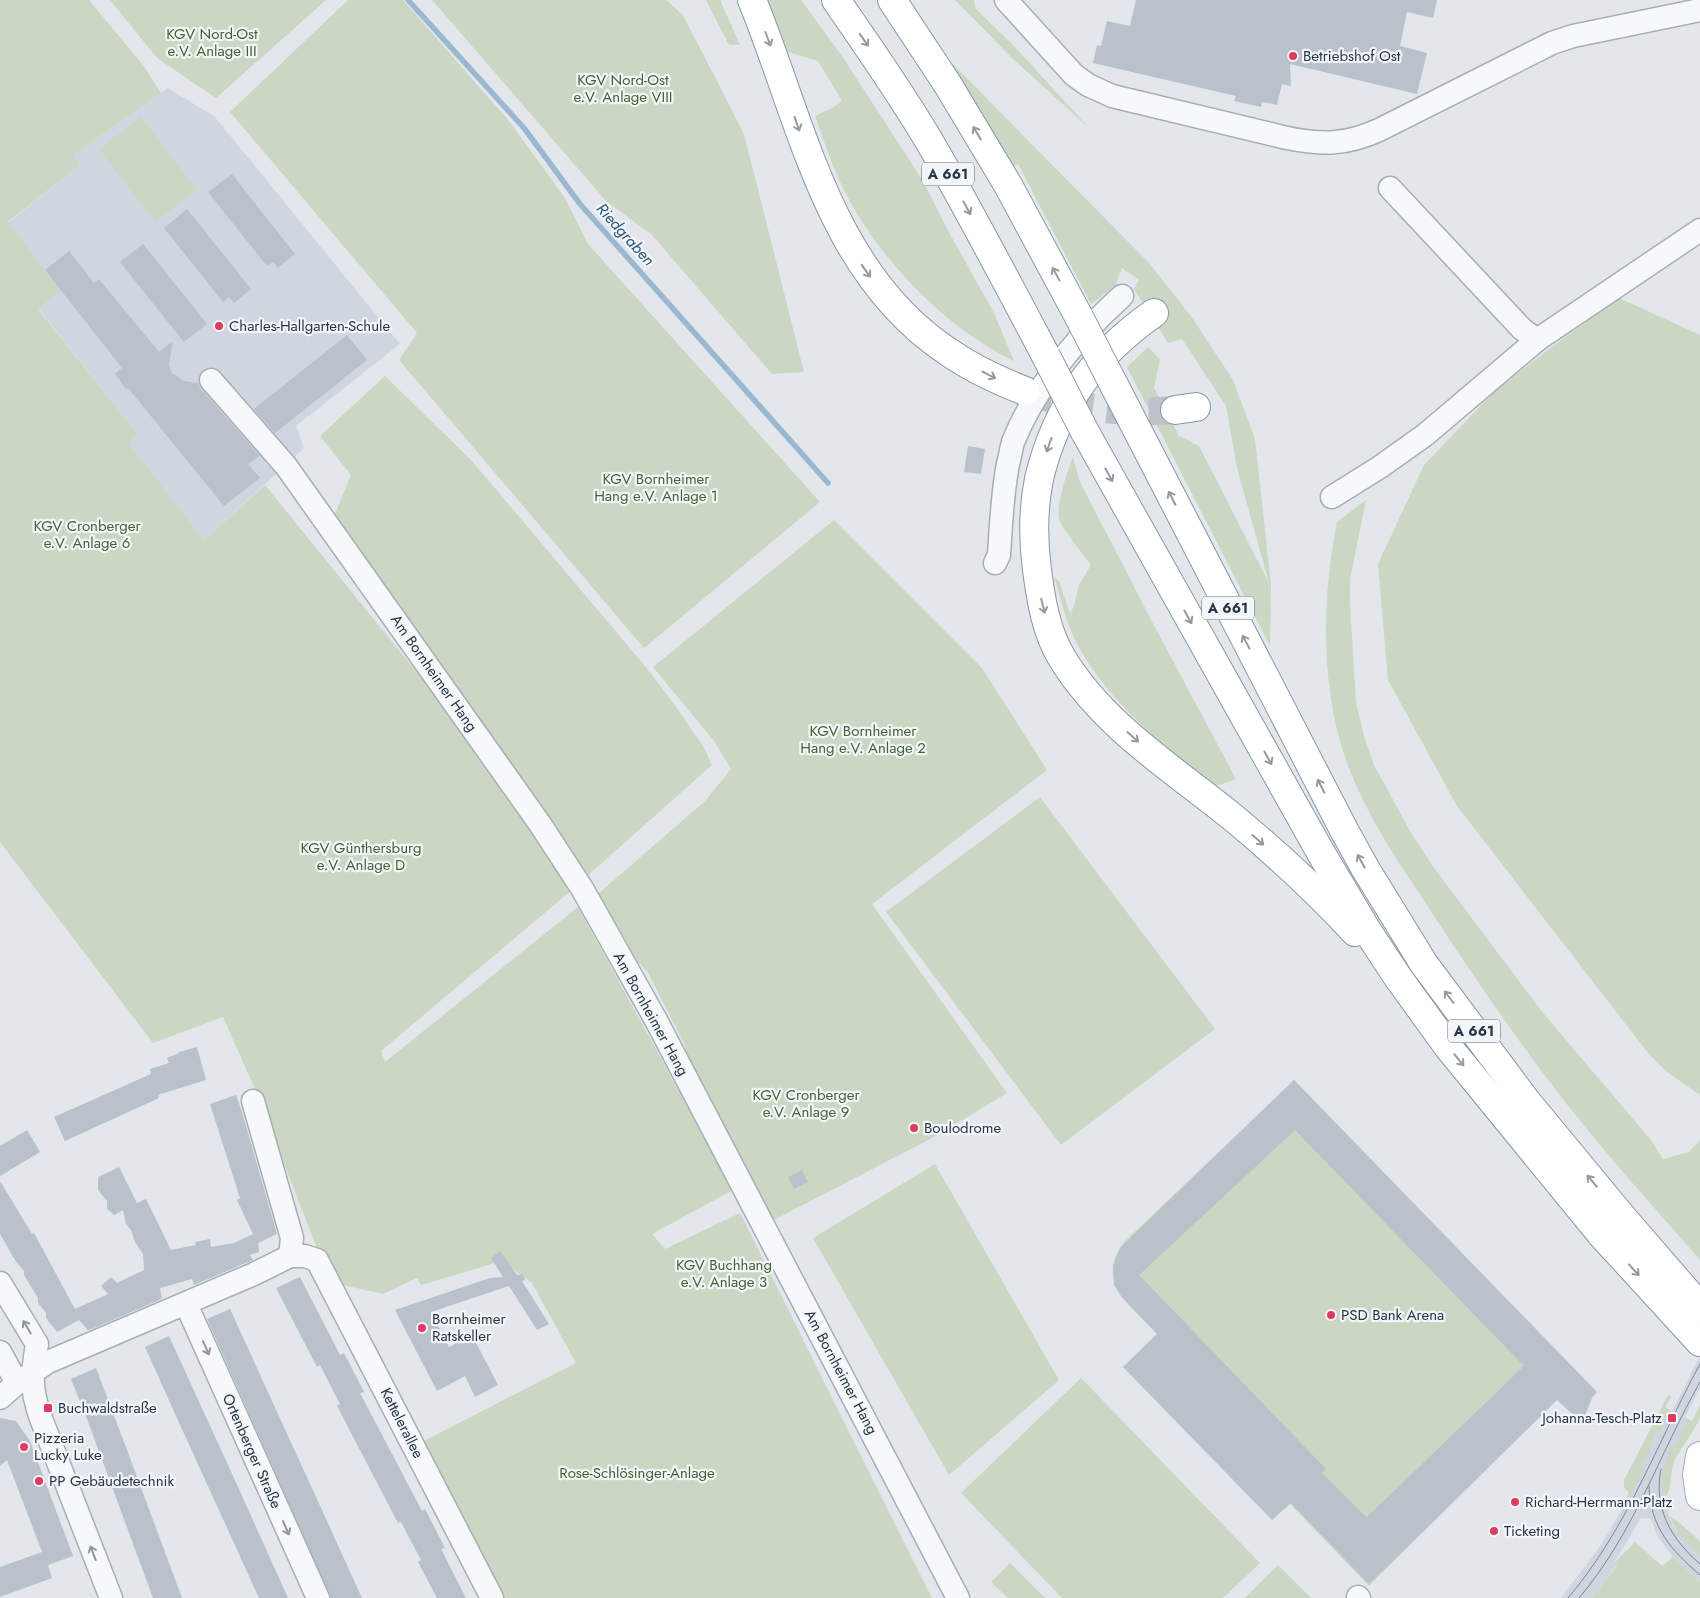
<svg xmlns="http://www.w3.org/2000/svg" width="1700" height="1598" font-family="Jost,sans-serif">
	<rect width="100%" height="100%" fill="#e3e7ec"/>
	<g fill="#d0d6df">
		<polygon points="168,88 215,117 400,344 296,426 304,448 204,540 127,443 138,434 38,308 60,290 8,223 80,165 73,155"/>
		<polygon points="1700,1357 1700,1388 1685,1417 1688,1419 1677,1437 1680,1438 1676,1446 1665,1483 1665,1498 1669,1516 1673,1526 1679,1535 1700,1557 1700,1582 1673,1557 1658,1537 1651,1519 1641,1518 1614,1563 1617,1565 1592,1598 1561,1598 1601,1545 1621,1511 1629,1492 1635,1463 1665,1408 1672,1411 1690,1377 1689,1376"/>
	</g>
	<g fill="#c9d7c3">
		<polygon points="0,0 89,0 143,65 161,93 73,155 80,165 8,222 60,290 38,309 138,434 128,443 204,540 265,485 436,696 573,889 381,1051 385,1062 578,907 733,1190 652,1234 665,1249 740,1213 932,1598 496,1598 416,1445 576,1363 532,1283 502,1261 421,1285 417,1278 383,1294 334,1283 322,1261 255,1089 223,1017 153,1043 0,842"/>
		<polygon points="110,0 326,0 216,98 157,58"/>
		<polygon points="348,0 403,0 509,121 565,198 588,244 820,502 644,648 399,360 417,333 230,112"/>
		<polygon points="432,0 666,0 683,15 744,134 804,372 772,374 652,235 606,201"/>
		<polygon points="706,0 720,0 740,45 729,45"/>
		<path d="M767,0H801L842,56L923,181L946,227L994,313L1014,361C944,327 879,259 844,190C832,166 824,141 815,116L832,108L842,101L818,61L788,52Z"/>
		<polygon points="955,0 974,0 976,9 1016,48 1089,128 1014,60"/>
		<polygon points="935,46 1149,263 1193,319 1233,380 1255,439 1271,586 1270,646 1127,367 1148,347 1160,360 1154,388 1179,436 1199,446 1269,583 1237,468 1226,406 1182,339 1168,343 1134,289 1139,280 1122,268 1115,286 1091,304 1018,164 1010,168"/>
		<polygon points="141,117 197,190 155,222 99,149"/>
		<polygon points="1619,298 1700,335 1700,1095 1667,1072 1648,1053 1457,806 1388,680 1378,564 1424,465 1493,393 1553,346"/>
		<polygon points="385,376 472,461 645,666 674,704 703,746 712,765 585,878 333,519 351,475 320,436"/>
		<path d="M1073,457L1080,482L1158,633L1236,779L1216,786C1163,746 1108,702 1076,642C1067,625 1060,596 1054,577L1059,581L1070,614L1074,606L1079,585L1091,565C1083,553 1065,533 1060,521C1054,509 1068,470 1073,457Z"/>
		<path d="M1366,500L1350,579V605L1356,702L1364,736L1374,765L1410,831L1434,868L1543,1013L1651,1140L1663,1159L1689,1152L1700,1140V1260C1661,1215 1620,1170 1582,1123C1528,1056 1479,985 1432,913C1401,865 1365,815 1346,760C1320,686 1322,597 1337,522Z"/>
		<polygon points="834,520 982,668 1047,770 872,904 1007,1093 936,1136 770,1222 688,1067 685,1045 647,971 627,951 598,894 705,801 731,769 714,741 653,667"/>
		<polygon points="1040,797 1215,1029 1061,1145 886,912"/>
		<path d="M1294,1080L1575,1370L1548,1409L1369,1586L1141,1349L1157,1334C1131,1306 1093,1281 1125,1241Z"/>
		<polygon points="935,1164 1059,1380 949,1475 813,1238"/>
		<polygon points="1081,1378 1260,1563 1223,1598 1062,1598 961,1493"/>
		<polygon points="1668,1395 1671,1397 1665,1407 1670,1410 1660,1432 1657,1431 1650,1445 1652,1447 1641,1467 1643,1469 1631,1495 1624,1487 1624,1480"/>
		<path d="M1700,1405C1700,1409 1700,1413 1700,1417C1698,1426 1679,1450 1674,1462C1669,1473 1674,1491 1663,1499C1659,1480 1664,1462 1671,1445L1677,1444L1680,1438L1677,1437L1688,1419L1692,1421Z"/>
		<polygon points="1669,1516 1676,1520 1700,1541 1700,1557 1679,1535"/>
		<polygon points="1635,1542 1662,1566 1673,1557 1700,1582 1700,1598 1592,1598 1617,1566 1614,1563"/>
		<polygon points="1010,1563 1045,1598 1008,1598 991,1582"/>
		<polygon points="1278,1565 1311,1598 1245,1598"/>
	</g>
	<g fill="none" stroke-linecap="round" stroke-linejoin="round">
		<polyline stroke="#9ab8d0" stroke-width="5.5" points="408,0 524,128 580,204 828,483"/>
	</g>
	<g fill="#b9c1cb" fill-rule="evenodd">
		<polygon points="1136,0 1437,0 1433,18 1407,12 1400,46 1427,53 1417,94 1290,64 1291,86 1282,84 1277,105 1262,102 1261,107 1234,101 1236,96 1093,63 1097,45 1101,46 1107,21 1130,26"/>
		<polygon points="232,174 295,254 278,268 273,262 267,266 208,192"/>
		<polygon points="187,209 251,289 234,303 229,297 223,302 164,228"/>
		<polygon points="143,244 207,324 184,342 120,262"/>
		<polygon points="69,251 94,283 99,279 159,352 173,341 169,364 172,373 184,381 198,383 201,389 260,456 248,464 260,478 224,506 128,388 126,389 115,374 122,368 45,270"/>
		<polygon points="347,335 367,360 275,433 254,409"/>
		<polygon points="968,446 985,449 981,474 964,472"/>
		<polygon points="197,1047 206,1080 158,1095 159,1098 65,1141 54,1117 151,1074 150,1069 169,1063 167,1058 179,1053 179,1052"/>
		<path d="M1294,1080L1597,1392L1592,1398L1582,1423L1557,1400L1369,1584L1291,1503L1272,1520L1123,1367L1157,1334L1121,1296L1114,1285L1113,1266L1120,1248ZM1295,1130L1524,1366L1367,1517L1357,1508L1322,1473L1326,1469L1139,1275Z"/>
		<polygon points="236,1095 242,1112 277,1234 258,1243 259,1252 250,1255 253,1260 248,1262 194,1285 192,1279 160,1288 162,1298 157,1301 94,1328 88,1330 79,1320 57,1332 46,1318 46,1313 38,1303 38,1298 24,1275 24,1271 15,1260 0,1234 0,1181 32,1234 34,1233 75,1309 108,1294 101,1286 111,1277 117,1283 144,1270 143,1254 135,1242 131,1230 126,1224 123,1210 114,1215 107,1209 107,1201 98,1190 98,1177 119,1167 137,1203 146,1199 171,1250 196,1245 195,1242 210,1239 211,1247 234,1243 253,1234 237,1200 240,1198 210,1104"/>
		<polygon points="27,1130 40,1152 0,1176 0,1146"/>
		<polygon points="802,1170 808,1182 794,1189 788,1177"/>
		<polygon points="500,1251 517,1275 523,1274 525,1280 522,1281 549,1324 537,1330 509,1286 431,1312 449,1347 472,1335 498,1385 475,1397 465,1376 437,1391 395,1310 490,1278 503,1277 491,1258"/>
		<polygon points="300,1277 340,1355 344,1353 364,1392 360,1393 422,1511 425,1509 445,1548 441,1549 466,1598 437,1598 418,1562 421,1560 401,1522 398,1523 337,1406 340,1404 320,1365 317,1367 276,1288"/>
		<polygon points="230,1309 321,1508 362,1598 331,1598 207,1319"/>
		<polygon points="169,1336 238,1487 288,1598 259,1598 181,1427 145,1347"/>
		<polygon points="96,1368 130,1458 182,1598 153,1598 87,1419 71,1379"/>
		<polygon points="0,1418 16,1421 30,1441 73,1556 48,1565 52,1578 0,1597 0,1567 42,1552 7,1460 0,1466"/>
	</g>
	<g fill="none" stroke-linecap="round" stroke-linejoin="round">
		<path stroke="#bec3cb" stroke-width="28" stroke-dasharray="28 14" stroke-linecap="butt" d="M1025,391C1078,408 1119,414 1175,410"/>
		<g stroke="#a7aeb7" stroke-width="25">
			<g id="minor">
				<path d="M1006,0L1074,75L1088,85L1112,96L1287,138C1322,145 1346,145 1379,130L1552,43L1573,36L1700,10"/>
				<polyline points="1390,188 1522,329 1537,340"/>
				<polyline points="211,380 286,466 540,824 583,890 657,1022 958,1598"/>
				<polyline points="1332,497 1380,467 1425,435 1537,340 1700,230"/>
				<path d="M995,563L999,555C1001,525 1002,495 1008,464C1010,457 1011,449 1013,442C1036,385 1077,337 1122,296"/>
				<polyline points="253,1101 292,1238 290,1256"/>
				<path d="M0,1283L37,1344C32,1375 30,1386 40,1416L111,1598"/>
				<polyline points="186,1304 318,1598"/>
				<polyline points="0,1352 17,1383"/>
				<polyline points="0,1398 17,1383 48,1362 254,1274 290,1256 305,1256 317,1260 492,1598"/>
				<polyline points="1358,1597 1359,1598"/>
			</g>
		</g>
		<g stroke="#a0acba" stroke-width="30">
			<polyline id="major" points="1700,1456 1697,1475 1700,1496"/>
		</g>
		<g stroke="#8895a5" stroke-width="30">
			<g id="highway">
				<path d="M752,0C803,124 828,271 947,351C971,368 997,380 1025,391"/>
				<path d="M836,0C869,48 903,96 932,146C972,215 1009,286 1046,356"/>
				<polyline points="892,0 948,85 1008,185 1079,317"/>
				<path d="M1154,313C1094,355 1056,407 1039,479C1033,509 1033,540 1037,570C1041,600 1046,632 1062,658C1103,726 1176,771 1236,820C1278,855 1318,892 1355,932"/>
				<polyline points="1114,385 1344,830 1365,868 1424,964 1527,1102 1623,1218 1700,1307"/>
				<polyline points="1175,410 1196,407"/>
				<polyline points="1085,432 1321,853 1366,929 1399,979 1449,1048 1601,1234 1700,1342"/>
			</g>
		</g>
		<use href="#minor" stroke="#f6f8fa" stroke-width="22"/>
		<use href="#major" stroke="#fff" stroke-width="28"/>
		<use href="#highway" stroke="#fff" stroke-width="28"/>
		<g stroke="#7a8798" stroke-width="1">
			<path d="M1661,1469C1653,1508 1671,1539 1700,1564"/>
			<path d="M1649,1486C1650,1527 1671,1550 1700,1575"/>
			<path d="M1568,1598C1627,1529 1657,1443 1700,1364"/>
			<path d="M1579,1598C1635,1532 1658,1456 1700,1382"/>
		</g>
		<g stroke="#8895a5" stroke-width="30" stroke-linecap="butt">
			<g id="highway-bridge">
				<polyline points="1079,317 1114,385"/>
				<polyline points="1046,356 1085,432"/>
			</g>
		</g>
		<use href="#highway-bridge" stroke="#fff" stroke-width="28"/>
	</g>
	<defs><path id="oneway-shaft" d="M-6 0H5M1.5-3L5.5 0L1.5 3" fill="none" stroke-width="1.6" stroke-linecap="round" stroke-linejoin="round" transform="scale(1.25)"/></defs>
	<g stroke="#949aa3">
		<use href="#oneway-shaft" transform="translate(768 39) rotate(69)"/>
		<use href="#oneway-shaft" transform="translate(864 40) rotate(55)"/>
		<use href="#oneway-shaft" transform="translate(797 124) rotate(71)"/>
		<use href="#oneway-shaft" transform="translate(977 133) rotate(-121)"/>
		<use href="#oneway-shaft" transform="translate(967 208) rotate(61)"/>
		<use href="#oneway-shaft" transform="translate(866 271) rotate(55)"/>
		<use href="#oneway-shaft" transform="translate(1056 274) rotate(-118)"/>
		<use href="#oneway-shaft" transform="translate(989 375) rotate(27)"/>
		<use href="#oneway-shaft" transform="translate(1049 445) rotate(109)"/>
		<use href="#oneway-shaft" transform="translate(1109 475) rotate(61)"/>
		<use href="#oneway-shaft" transform="translate(1172 498) rotate(-117)"/>
		<use href="#oneway-shaft" transform="translate(1043 606) rotate(76)"/>
		<use href="#oneway-shaft" transform="translate(1188 617) rotate(61)"/>
		<use href="#oneway-shaft" transform="translate(1246 642) rotate(-118)"/>
		<use href="#oneway-shaft" transform="translate(1133 737) rotate(42)"/>
		<use href="#oneway-shaft" transform="translate(1268 758) rotate(61)"/>
		<use href="#oneway-shaft" transform="translate(1321 786) rotate(-117)"/>
		<use href="#oneway-shaft" transform="translate(1258 840) rotate(41)"/>
		<use href="#oneway-shaft" transform="translate(1361 861) rotate(-119)"/>
		<use href="#oneway-shaft" transform="translate(1449 997) rotate(-127)"/>
		<use href="#oneway-shaft" transform="translate(1459 1060) rotate(51)"/>
		<use href="#oneway-shaft" transform="translate(1592 1181) rotate(-130)"/>
		<use href="#oneway-shaft" transform="translate(1634 1270) rotate(48)"/>
	</g>
	<g stroke="#8f96a0">
		<use href="#oneway-shaft" transform="translate(27 1327) rotate(-121)"/>
		<use href="#oneway-shaft" transform="translate(206 1348) rotate(66)"/>
		<use href="#oneway-shaft" transform="translate(286 1528) rotate(66)"/>
		<use href="#oneway-shaft" transform="translate(93 1553) rotate(-111)"/>
	</g>
	<g fill="#de3b5f" stroke="#f3f6f9" stroke-width="2">
		<circle cx="1293" cy="56" r="5"/>
		<circle cx="219" cy="326" r="5"/>
		<circle cx="914" cy="1128" r="5"/>
		<circle cx="1331" cy="1315" r="5"/>
		<circle cx="422" cy="1328" r="5"/>
		<rect x="43" y="1403" width="10" height="10" rx="2.5"/>
		<rect x="1667" y="1413" width="10" height="10" rx="2.5"/>
		<circle cx="24" cy="1447" r="5"/>
		<circle cx="39" cy="1481" r="5"/>
		<circle cx="1515" cy="1502" r="5"/>
		<circle cx="1494" cy="1531" r="5"/>
	</g>
	<g text-anchor="middle" stroke-width="4.5" stroke-linejoin="round" paint-order="stroke">
		<g fill="#f3f6f9" stroke="#656f7c" stroke-width="1">
			<rect x="922" y="162.5" width="52" height="23" rx="4"/>
			<rect x="1202" y="596.5" width="52" height="23" rx="4"/>
			<rect x="1448" y="1019.5" width="52" height="23" rx="4"/>
		</g>
		<g font-size="14" font-weight="bold" fill="#283547">
			<text x="948" y="179">A 661</text>
			<text x="1228" y="613">A 661</text>
			<text x="1474" y="1036">A 661</text>
		</g>
		<g font-size="15" fill="#406434" stroke="#f3f6f9">
			<text x="212" y="39">KGV Nord-Ost<tspan x="212" dy="17">e.V. Anlage III</tspan></text>
			<text x="623" y="85">KGV Nord-Ost<tspan x="623" dy="17">e.V. Anlage VIII</tspan></text>
			<text x="656" y="484">KGV Bornheimer<tspan x="656" dy="17">Hang e.V. Anlage 1</tspan></text>
			<text x="87" y="531">KGV Cronberger<tspan x="87" dy="17">e.V. Anlage 6</tspan></text>
			<text x="863" y="736">KGV Bornheimer<tspan x="863" dy="17">Hang e.V. Anlage 2</tspan></text>
			<text x="361" y="853">KGV Günthersburg<tspan x="361" dy="17">e.V. Anlage D</tspan></text>
			<text x="806" y="1100">KGV Cronberger<tspan x="806" dy="17">e.V. Anlage 9</tspan></text>
			<text x="724" y="1270">KGV Buchhang<tspan x="724" dy="17">e.V. Anlage 3</tspan></text>
			<text x="637" y="1478">Rose-Schlösinger-Anlage</text>
		</g>
		<g font-size="15" fill="#283547" stroke="#f3f6f9" text-anchor="start">
			<text x="1303" y="61">Betriebshof Ost</text>
			<text x="229" y="331">Charles-Hallgarten-Schule</text>
			<text x="924" y="1133">Boulodrome</text>
			<text x="1341" y="1320">PSD Bank Arena</text>
			<text x="432" y="1324">Bornheimer<tspan x="432" dy="17">Ratskeller</tspan></text>
			<text x="58" y="1413">Buchwaldstraße</text>
			<text x="1662" y="1423" text-anchor="end">Johanna-Tesch-Platz</text>
			<text x="34" y="1443">Pizzeria<tspan x="34" dy="17">Lucky Luke</tspan></text>
			<text x="49" y="1486">PP Gebäudetechnik</text>
			<text x="1525" y="1507">Richard-Herrmann-Platz</text>
			<text x="1504" y="1536">Ticketing</text>
		</g>
		<g font-size="15" fill="#283547" stroke="#f3f6f9">
			<text transform="translate(434 673) rotate(55)" y="5">Am Bornheimer Hang</text>
			<text transform="translate(651 1014) rotate(61)" y="5">Am Bornheimer Hang</text>
			<text transform="translate(841 1372) rotate(62)" y="5">Am Bornheimer Hang</text>
			<text transform="translate(402 1423) rotate(63)" y="5">Kettelerallee</text>
			<text transform="translate(252 1451) rotate(66)" y="5">Ortenberger Straße</text>
		</g>
		<g font-size="16" font-style="italic" fill="#2d5880" stroke="#f3f6f9">
			<text transform="translate(626 234) rotate(48)" y="6">Riedgraben</text>
		</g>
	</g>
</svg>
